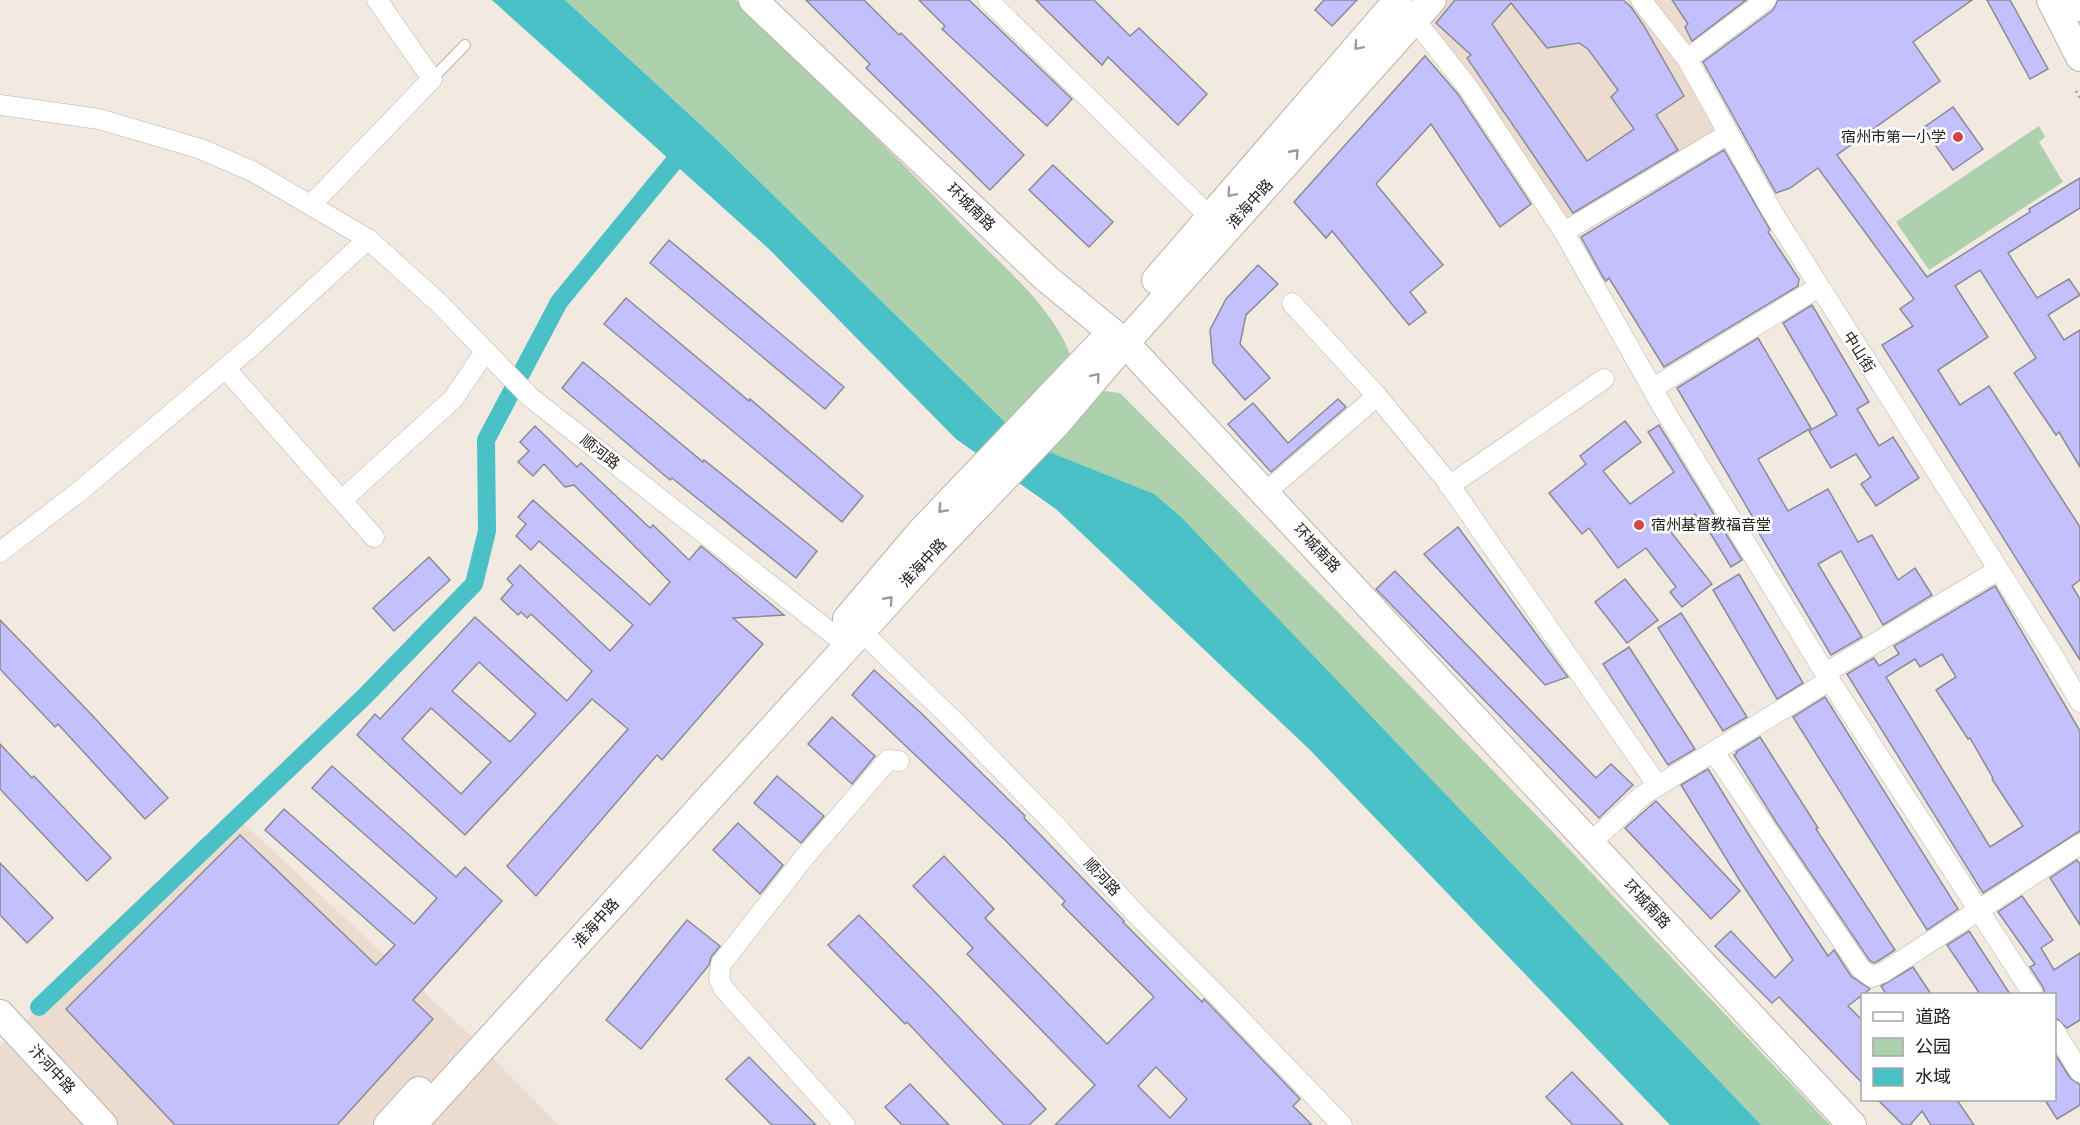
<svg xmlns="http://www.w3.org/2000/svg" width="2080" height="1125" font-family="'Varela Round','Noto Sans SC',sans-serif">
	<rect width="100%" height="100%" fill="#f2e9e1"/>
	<g fill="#ebdccf">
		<polygon points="1432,0 1766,0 1687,59 1728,134 1564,232 1415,20"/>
		<polygon points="238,818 470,1035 559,1125 0,1125 0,1046"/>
	</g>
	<g fill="#acd1ac">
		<path d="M565,0H736C814,77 893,153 969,232C1004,267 1052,307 1070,354L1006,423L715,138Z"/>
		<polygon points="2039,126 2045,137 2039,142 2063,182 1929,270 1896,222"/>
		<polygon points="1104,391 1120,393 1332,606 1548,827 1830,1125 1747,1125 1045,456 1083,406"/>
	</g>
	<polygon fill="#49c1c6" points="492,0 565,0 715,138 1006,423 1034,446 1154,494 1181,517 1761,1125 1670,1125 1310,750 1056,509 956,439 769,249"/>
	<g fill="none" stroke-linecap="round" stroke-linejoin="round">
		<polyline stroke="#49c1c6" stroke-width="18" points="39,1007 364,697 474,584 487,531 486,440 559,302 673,163"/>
	</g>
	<g fill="#c3c0fd" stroke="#8b8b95" stroke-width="1.5" fill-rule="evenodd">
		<polygon points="806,0 864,0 899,35 901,33 1024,155 990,190 866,68 870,64"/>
		<polygon points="919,0 969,0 1072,99 1047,126 942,29 945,26"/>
		<polygon points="1036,0 1094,0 1130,36 1139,28 1207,94 1178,125 1108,57 1102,65"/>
		<polygon points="1324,0 1357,0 1332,26 1315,10"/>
		<path d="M1455,0H1623L1631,7L1644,26L1684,96L1656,115L1678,150L1573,213L1467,58L1471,55L1436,23ZM1511,3L1547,48L1579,43L1588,49L1618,90L1611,97L1634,129L1587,161L1492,24Z"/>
		<polygon points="1672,0 1746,0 1692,41 1685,27 1688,24"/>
		<polygon points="1778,0 1972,0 1913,42 1940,81 1837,155 1927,277 2030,212 2029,209 2080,178 2080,208 2008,253 2037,298 2069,279 2080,295 2048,315 2064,340 2080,330 2080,467 2059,432 2056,435 2014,373 2036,358 1980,270 1955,286 1988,337 1938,370 1960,405 1989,386 2080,527 2080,580 2072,586 2080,599 2080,660 1882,345 1913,326 1900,309 1914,299 1818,168 1790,188 1776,193 1703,62 1773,10"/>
		<polygon points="1987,0 2010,0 2048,69 2030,79"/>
		<polygon points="1425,56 1457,93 1531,204 1500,227 1431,124 1376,184 1443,265 1410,292 1426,312 1409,325 1332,231 1326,238 1294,202"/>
		<polygon points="1953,107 1983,149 1953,170 1923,128"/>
		<polygon points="1724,150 1770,230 1768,232 1799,279 1798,286 1664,367 1609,278 1606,281 1603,277 1581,237"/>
		<polygon points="1053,165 1113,222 1089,247 1029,190"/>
		<polygon points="669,240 844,387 825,409 650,263"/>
		<polygon points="1258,265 1278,284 1246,315 1240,344 1270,378 1245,400 1213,363 1210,330 1226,299"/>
		<polygon points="626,298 749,401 750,399 863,496 842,522 604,324"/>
		<polygon points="1812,305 1869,402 1857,409 1879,446 1893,437 1919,478 1876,506 1861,484 1871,477 1856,454 1831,468 1809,431 1837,415 1783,323"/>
		<polygon points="1758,338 1811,428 1758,459 1788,511 1828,489 1858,542 1872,535 1898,580 1915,568 1932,595 1883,625 1841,551 1818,564 1862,637 1831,655 1756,528 1758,526 1677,388"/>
		<polygon points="583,362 703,462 704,460 817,551 796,578 672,478 670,480 562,388"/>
		<polygon points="1338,399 1346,407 1271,472 1228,424 1253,403 1288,443"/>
		<polygon points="1625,421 1641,442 1603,471 1630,504 1674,472 1648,432 1659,425 1742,560 1731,567 1709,531 1707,532 1695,514 1670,531 1712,584 1682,607 1670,592 1676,587 1646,548 1618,568 1589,528 1582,534 1549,493 1586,464 1580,456"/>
		<path d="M535,426L577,467L581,463L650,528L653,525L689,560L701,546L784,615L733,618L763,644L662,760L657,755L536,896L507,866L628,729L592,699L465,835L357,735L375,714L380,719L475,617L567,701L592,671L531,614L527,618L521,612L518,615L501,599L513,585L507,579L520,565L610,651L633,625L539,541L531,550L516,536L526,524L518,517L533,500L650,605L670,582L574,485L565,487L544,464L533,476L518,462L529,451L520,442ZM479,662L536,714L510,742L452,691ZM431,708L491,762L461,794L402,739Z"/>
		<polygon points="1458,527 1564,672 1568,677 1545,685 1424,554"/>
		<polygon points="429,557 450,580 394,631 373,608"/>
		<polygon points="1395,571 1596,778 1611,764 1633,785 1599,818 1376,589"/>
		<polygon points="1739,574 1803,683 1777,699 1713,590"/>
		<polygon points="1625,579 1658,620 1627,643 1595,602"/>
		<path d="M1995,586L2080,731V831L1983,893L1847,674L1874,658L1879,666L1899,654L1894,646ZM1942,654L1956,677L1936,690L1968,739L1970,738L1993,778L1992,779L2023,826L1990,847L1886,677L1915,659L1920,667Z"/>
		<polygon points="1681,613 1747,717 1723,731 1658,628"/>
		<polygon points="0,620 91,714 168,798 145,819 58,724 55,727 0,669"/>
		<polygon points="1629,647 1695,749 1668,765 1603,664"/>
		<path d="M874,670L921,713L1025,816L1024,818L1124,921L1123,922L1202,1002L1204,999L1208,1003L1300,1099L1293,1106L1312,1125H1055L1095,1085L967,954L973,948L913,886L944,856L994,909L985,918L1107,1044L1154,997L1062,905L1065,901L1006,841L852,695ZM1156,1067L1187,1099L1170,1118L1138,1086Z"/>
		<polygon points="1825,697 1958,909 1927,930 1793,717"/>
		<polygon points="832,717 875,756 852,784 808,744"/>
		<polygon points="1760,737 1818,828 1816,829 1895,950 1878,961 1874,963 1870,961 1776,822 1734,755 1737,753 1736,752"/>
		<polygon points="0,744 32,778 34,776 111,858 87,881 0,789"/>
		<polygon points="332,766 456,877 465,867 502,901 413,1000 433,1019 337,1125 175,1125 66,1009 240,835 376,965 395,945 265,830 284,809 414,924 437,898 312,788"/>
		<polygon points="1708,769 1760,853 1828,956 1834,950 1851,976 1870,989 1848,1006 1863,1021 1863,1084 1779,997 1772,1003 1715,946 1731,931 1775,978 1793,960 1740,881 1681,785"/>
		<polygon points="777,776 824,816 801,843 754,803"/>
		<polygon points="1656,801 1740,891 1711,919 1625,828"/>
		<polygon points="738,823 783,865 760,894 713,850"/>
		<polygon points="2077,860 2080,864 2080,925 2050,878"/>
		<polygon points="0,863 53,918 27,943 0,915"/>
		<polygon points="2022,896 2053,940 2041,948 2054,970 2080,953 2080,1020 2067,1028 2055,1017 2055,994 2045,994 2043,987 2030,967 2035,964 1998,912"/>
		<polygon points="859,915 936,993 1046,1109 1029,1125 1004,1125 907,1022 905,1024 828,945"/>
		<polygon points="687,920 720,946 711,957 709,965 641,1049 606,1020"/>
		<polygon points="1969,931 2010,994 1980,994 1947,945"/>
		<polygon points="1913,967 1931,994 1886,994 1881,986"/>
		<polygon points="2055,1054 2070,1078 2080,1085 2080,1105 2057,1119 2045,1100 2055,1100"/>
		<polygon points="749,1057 816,1125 772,1125 726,1079"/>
		<polygon points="1572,1072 1623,1125 1573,1125 1546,1097"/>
		<polygon points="910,1084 949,1125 902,1125 885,1107"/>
		<polygon points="1878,1100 1957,1100 1974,1125 1931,1125 1922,1111 1910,1125 1903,1125"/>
	</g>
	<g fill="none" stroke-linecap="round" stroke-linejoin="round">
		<g stroke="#bbb3ab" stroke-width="12">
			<polyline id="lane" points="432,79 465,45"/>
		</g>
		<g stroke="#bbb3ab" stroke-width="21">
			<g id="street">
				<polyline points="988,0 1210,217"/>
				<polyline points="1641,0 1687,59 1773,213 2052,654 2080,702"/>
				<polyline points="1415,20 1467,86 1564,232 1665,411 1825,673 2033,994"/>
				<polyline points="1687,59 1766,0"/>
				<polyline points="0,105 99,119 201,149 254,172 368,239 440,304 530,397 848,646"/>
				<polyline points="311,205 432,79 377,0"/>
				<polyline points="1564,232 1728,134"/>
				<polyline points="1292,303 1377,396"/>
				<polyline points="225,368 374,537"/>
				<polyline points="1653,388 1819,287"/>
				<polyline points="1449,486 1604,379"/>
				<polyline points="1265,493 1377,396 1446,480 1658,786"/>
				<polyline points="342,500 453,399 485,352"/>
				<polyline points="0,552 80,491 253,345 368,239"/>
				<polyline points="861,631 956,723 1058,828 1135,913 1217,995 1342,1125"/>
				<polyline points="1825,673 1998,570"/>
				<polyline points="1714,752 1861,969 1872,977 1884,972 2080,844"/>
				<polyline points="1590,843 1643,795 1830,680"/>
				<polyline points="2054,1030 2080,1072"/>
				<polyline points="845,1125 724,989 719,979 721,964 803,859 888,760 899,761"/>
			</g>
		</g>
		<g stroke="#bbb3ab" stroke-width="30">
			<g id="secondary">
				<polyline points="753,0 1046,278 1125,343 1852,1125"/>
				<polyline points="2051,0 2080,57"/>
				<polyline points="2076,0 2080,7"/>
				<polyline points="1156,280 1398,0"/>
				<polyline points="847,619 920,533 1106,338"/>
				<polyline points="0,1014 103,1125"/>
				<polyline points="388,1125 419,1091"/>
				<polyline points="412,1125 937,548 1058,422 1125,343 1432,0"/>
			</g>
		</g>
		<polyline stroke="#a09a94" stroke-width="3" stroke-dasharray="1.5 4.5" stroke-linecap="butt" points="2076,91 2080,98"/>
		<use href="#lane" stroke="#fff" stroke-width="10"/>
		<use href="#street" stroke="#fff" stroke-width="20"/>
		<use href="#secondary" stroke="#fff" stroke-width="28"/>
	</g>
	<defs><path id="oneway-chevron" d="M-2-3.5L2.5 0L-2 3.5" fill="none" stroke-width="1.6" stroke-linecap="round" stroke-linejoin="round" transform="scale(1.5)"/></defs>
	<g stroke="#9c9b9a">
		<use href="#oneway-chevron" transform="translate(1358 46) rotate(131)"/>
		<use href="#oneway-chevron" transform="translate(1295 153) rotate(-48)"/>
		<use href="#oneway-chevron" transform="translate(1231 193) rotate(131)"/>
		<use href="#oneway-chevron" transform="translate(1096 377) rotate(-50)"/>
		<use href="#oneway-chevron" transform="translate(942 509) rotate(133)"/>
		<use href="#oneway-chevron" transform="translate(889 600) rotate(-48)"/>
	</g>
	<g fill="#d44448" stroke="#fff" stroke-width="2">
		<circle cx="1958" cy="137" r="6"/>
		<circle cx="1639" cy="525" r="6"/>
	</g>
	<g text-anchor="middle" stroke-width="5" stroke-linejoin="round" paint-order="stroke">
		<g font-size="15" fill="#24211e" stroke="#fff" text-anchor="end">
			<text x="1946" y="142">宿州市第一小学</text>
			<text x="1651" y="530" text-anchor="start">宿州基督教福音堂</text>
		</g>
		<g font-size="15" fill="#24211e" stroke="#fff">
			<text transform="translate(1250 204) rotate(-48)" y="5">淮海中路</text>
			<text transform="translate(971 207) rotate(44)" y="5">环城南路</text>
			<text transform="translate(1859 352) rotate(58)" y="5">中山街</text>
			<text transform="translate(600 452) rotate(38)" y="5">顺河路</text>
			<text transform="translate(1317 548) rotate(47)" y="5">环城南路</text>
			<text transform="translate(923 563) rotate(-47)" y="5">淮海中路</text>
			<text transform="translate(1102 877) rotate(47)" y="5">顺河路</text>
			<text transform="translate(1647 904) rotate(47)" y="5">环城南路</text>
			<text transform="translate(596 923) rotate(-48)" y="5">淮海中路</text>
			<text transform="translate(52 1069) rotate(47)" y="5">汴河中路</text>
		</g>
	</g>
	<rect x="1861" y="993" width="195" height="108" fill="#ffffff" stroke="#a7a6a5" stroke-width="1.5"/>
	<rect x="1873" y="1012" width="30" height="9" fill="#ffffff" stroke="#a7a6a5" stroke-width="1.5"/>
	<text x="1915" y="1023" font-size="18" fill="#24211e">道路</text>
	<rect x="1873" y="1038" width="30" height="18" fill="#acd1ac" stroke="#a7a6a5" stroke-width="1.5"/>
	<text x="1915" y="1053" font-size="18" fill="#24211e">公园</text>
	<rect x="1873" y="1068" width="30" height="18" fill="#49c1c6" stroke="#a7a6a5" stroke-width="1.5"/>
	<text x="1915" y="1083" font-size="18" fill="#24211e">水域</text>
</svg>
